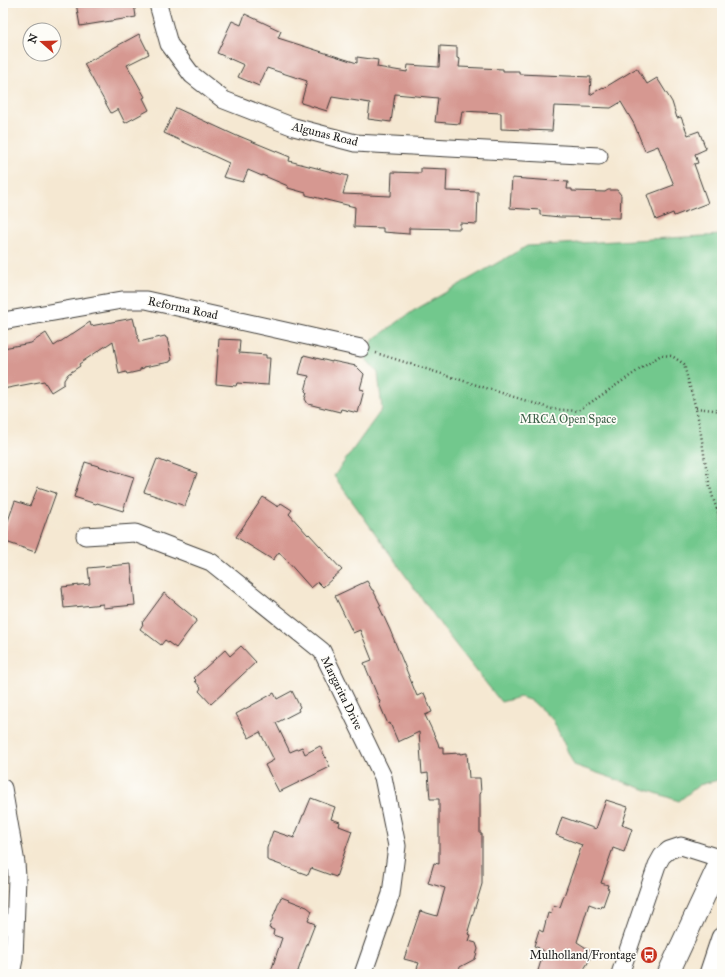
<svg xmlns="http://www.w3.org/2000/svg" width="725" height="977" font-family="'IM FELL Great Primer',serif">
	<rect width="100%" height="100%" fill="#fdfcf7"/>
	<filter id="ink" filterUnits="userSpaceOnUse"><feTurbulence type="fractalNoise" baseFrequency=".025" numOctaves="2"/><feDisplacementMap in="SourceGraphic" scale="8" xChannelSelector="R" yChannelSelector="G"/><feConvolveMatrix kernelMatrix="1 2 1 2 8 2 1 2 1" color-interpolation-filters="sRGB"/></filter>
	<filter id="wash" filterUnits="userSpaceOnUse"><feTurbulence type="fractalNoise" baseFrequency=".012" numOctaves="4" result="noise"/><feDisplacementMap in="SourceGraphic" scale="16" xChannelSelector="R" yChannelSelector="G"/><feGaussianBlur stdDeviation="0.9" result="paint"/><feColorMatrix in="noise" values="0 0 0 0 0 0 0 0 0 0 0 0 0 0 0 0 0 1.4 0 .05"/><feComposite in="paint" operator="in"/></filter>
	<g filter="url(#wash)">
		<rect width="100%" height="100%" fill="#f5e8d2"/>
		<polygon fill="#72c88d" stroke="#477254" points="722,235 722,779 699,785 679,801 574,765 553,720 532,701 520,697 501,702 448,635 334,476 382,409 378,373 366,359 373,340 413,311 527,246"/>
		<g id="blocks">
			<g fill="#d69891">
				<polygon points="76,3 134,3 136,17 80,26"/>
				<polygon points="245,14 281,31 278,38 357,63 357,57 378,60 377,67 407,72 408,65 439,67 440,46 457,47 457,58 460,59 459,67 503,69 503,71 519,71 519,74 591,77 590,95 603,87 604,88 637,68 647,84 657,78 672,102 677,118 681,117 688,135 699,131 706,149 695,154 698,163 694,164 708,203 674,216 673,213 656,220 647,195 674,185 658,146 645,151 634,124 621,102 611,108 554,106 552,131 501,129 501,113 462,111 460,124 435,122 438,98 395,94 391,122 368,119 370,103 332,97 327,111 301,103 307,81 267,68 259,86 238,77 244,65 217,53 232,21 241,25"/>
				<polygon points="139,34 149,54 127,65 145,97 143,98 149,110 125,123 118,109 111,113 84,64"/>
				<polygon points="176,108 239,137 239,136 290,157 289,161 348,176 343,194 391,196 392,172 421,173 421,168 447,169 446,191 478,192 477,224 460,223 460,229 409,228 409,234 383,232 383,228 354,227 355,207 306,195 306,193 288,188 288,186 262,175 262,176 248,170 243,182 223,177 229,163 164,133"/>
				<polygon points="512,178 568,182 567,189 572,189 572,191 605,192 608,190 617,190 621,195 620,218 560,217 540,215 540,210 510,208"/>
				<polygon points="133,318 135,326 136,326 139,342 165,336 166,338 167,338 172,360 170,361 170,362 144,367 144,368 140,369 140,371 127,374 126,372 119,374 113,341 79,364 80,366 68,374 64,380 64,384 51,392 44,381 3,389 3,348 31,343 46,333 54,346 90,322 91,326"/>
				<polygon points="219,339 240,340 239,353 266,355 266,358 270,358 268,385 237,383 236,386 216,384"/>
				<polygon points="304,355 332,362 332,361 356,366 364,374 360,389 364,390 358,413 341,409 340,412 308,404 305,399 307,393 305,391 309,376 299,374"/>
				<polygon points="157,459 167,463 167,462 197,473 185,506 144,492"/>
				<polygon points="85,462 134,477 123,511 97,503 96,504 74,497"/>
				<polygon points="38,487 56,493 35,552 3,541 3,535 15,501 30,506"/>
				<polygon points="263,497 278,507 281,503 292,510 289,514 308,535 309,534 342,570 323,587 318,582 311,588 279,552 273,560 236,537"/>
				<polygon points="131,564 135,605 103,608 103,604 64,608 62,587 90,584 88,568"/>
				<polygon points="367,581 372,590 373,590 381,606 379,606 390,630 417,696 424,693 432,712 425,715 438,743 439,747 443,747 443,754 460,753 460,754 467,753 469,778 480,778 481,793 480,794 480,834 482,834 482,884 468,931 469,931 468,934 471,935 469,941 476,943 478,949 475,959 460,967 458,974 415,974 419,963 404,959 420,911 437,916 445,888 428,883 434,863 439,864 439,799 430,799 428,773 422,774 419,732 398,742 390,723 388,724 379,703 380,702 364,663 372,660 360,630 353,633 335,596"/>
				<polygon points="164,593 197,620 176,648 165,640 161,645 140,629 143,624 142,623"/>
				<polygon points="241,646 256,662 211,704 199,691 201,688 195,681 196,680 194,678 225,650 230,656"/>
				<polygon points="292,691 300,707 298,709 299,711 276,723 290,752 302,747 305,754 320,746 330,767 279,792 265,765 274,760 260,732 249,738 236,714 274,693 277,699"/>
				<polygon points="311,798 335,807 331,819 340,822 339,826 352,831 336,877 311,868 308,875 267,860 267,848 273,831 294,838 303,815 304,815"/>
				<polygon points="606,800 628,807 622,825 632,829 624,852 613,848 601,883 608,885 607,888 609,889 603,906 601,905 600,908 589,904 577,942 594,953 581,974 537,974 544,951 539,949 539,948 534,946 539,930 543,932 548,913 551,914 553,905 560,907 582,845 556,835 562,817 596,829"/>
				<polygon points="281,897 307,907 312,911 308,921 315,924 303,955 303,956 297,974 270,974 282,938 273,935 274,930 269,928"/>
			</g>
		</g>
	</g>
	<g filter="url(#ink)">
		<use href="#blocks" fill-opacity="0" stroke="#3d3b37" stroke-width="1"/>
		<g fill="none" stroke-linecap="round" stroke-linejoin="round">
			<g stroke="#3d3b37" stroke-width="19">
				<g id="minor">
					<polyline points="159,3 159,8 169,44 192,75 224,100 294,127 355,143 599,156"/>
					<polyline points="3,321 122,300 146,300 361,348"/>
					<polyline points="85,536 135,533 211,562 322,651 383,777 397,846 391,894 363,974"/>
					<polyline points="3,788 16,863 17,877 14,959 11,974"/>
					<polyline points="620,974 657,865 662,856 669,850 681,846 722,859"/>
				</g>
			</g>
			<g stroke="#3d3b37" stroke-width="23">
				<g id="major">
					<polyline points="668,974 722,858"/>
					<polyline points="710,974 722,938"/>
				</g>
			</g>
			<g stroke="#3d3b37" stroke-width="2.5" stroke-dasharray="1 3" stroke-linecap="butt">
				<path d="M376,353L552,409L578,411L661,355L672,356L684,364C688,382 694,399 698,418C705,451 706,490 722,520"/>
				<polyline points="696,408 722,411"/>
			</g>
			<use href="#minor" stroke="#fff" stroke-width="17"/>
			<use href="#major" stroke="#fff" stroke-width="21"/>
		</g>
	</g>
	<defs>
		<g id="bus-disc" transform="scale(0.9)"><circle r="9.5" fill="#c8321e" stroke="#fdfcf7"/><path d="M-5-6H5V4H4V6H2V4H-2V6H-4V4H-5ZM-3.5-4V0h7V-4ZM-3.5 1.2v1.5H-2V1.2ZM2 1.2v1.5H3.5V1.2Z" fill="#fff"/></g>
	</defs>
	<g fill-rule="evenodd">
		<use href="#bus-disc" x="649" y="955"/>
	</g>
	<g text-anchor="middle" stroke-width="3.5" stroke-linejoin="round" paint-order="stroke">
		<g font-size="12" fill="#1c1c1c" stroke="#fdfcf7">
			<text transform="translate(325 134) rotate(14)" y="4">Algunas Road</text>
			<text transform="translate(183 308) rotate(12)" y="4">Reforma Road</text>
			<text transform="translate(342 693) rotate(64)" y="4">Margarita Drive</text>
		</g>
		<g font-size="12" fill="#3e6149" stroke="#fdfcf7">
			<text x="568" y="423">MRCA Open Space</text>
		</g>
		<g font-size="12" fill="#1c1c1c" stroke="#fdfcf7" text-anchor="end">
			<text x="636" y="959">Mulholland/Frontage</text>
		</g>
	</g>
	<rect width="725" height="977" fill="none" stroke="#fdfcf7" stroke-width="16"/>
	<g transform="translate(42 42) rotate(290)"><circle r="19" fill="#fdfcf7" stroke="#a3a29f"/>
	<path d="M0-3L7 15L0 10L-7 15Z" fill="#c8321e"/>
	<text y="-6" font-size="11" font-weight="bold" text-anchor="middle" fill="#1c1c1c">N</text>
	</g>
</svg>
